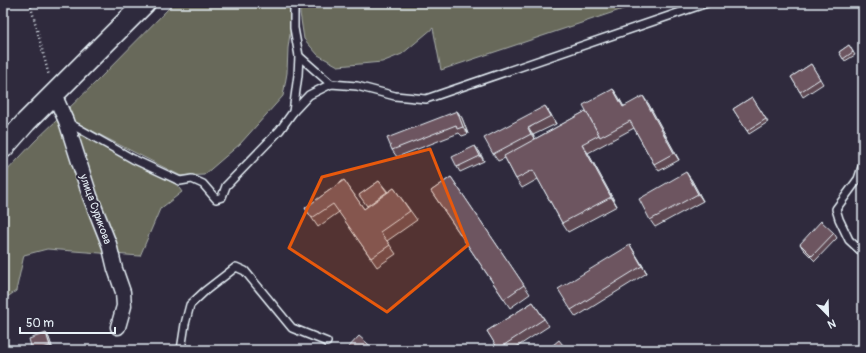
<svg xmlns="http://www.w3.org/2000/svg" width="866" height="353" font-family="Pangolin,sans-serif">
	<rect width="100%" height="100%" fill="#2f2a3d"/>
	<filter id="ink" filterUnits="userSpaceOnUse"><feTurbulence type="fractalNoise" baseFrequency=".025" numOctaves="2"/><feDisplacementMap in="SourceGraphic" scale="8" xChannelSelector="R" yChannelSelector="G"/><feConvolveMatrix kernelMatrix="1 2 1 2 8 2 1 2 1" color-interpolation-filters="sRGB"/></filter>
	<g filter="url(#ink)">
		<g fill="#68695a" stroke="#a8ada9">
			<polygon points="174,3 291,3 291,27 288,48 287,73 283,96 240,144 204,175 181,176 104,137 68,118 67,110 96,82"/>
			<polygon points="300,3 641,3 441,70 433,28 402,54 382,62 338,66 318,55 304,39 300,13"/>
			<polygon points="58,119 74,129 177,185 182,192 160,209 140,256 47,249 24,255 16,291 3,300 3,175 35,141"/>
		</g>
		<g fill="none" stroke-linecap="round" stroke-linejoin="round">
			<g stroke="#e8f1f8" stroke-width="10">
				<g id="lane">
					<polyline points="294,3 294,28 299,56 316,71 331,84"/>
					<polyline points="293,112 298,75 299,56"/>
					<polyline points="67,122 133,159 180,181 192,179 203,184 216,199 222,197 226,186 280,130 293,112 309,95 331,84 357,86 395,96 426,99 707,3"/>
					<polyline points="863,164 858,179 836,209 839,219 849,240 863,253"/>
					<polyline points="181,350 185,324 190,305 205,291 236,267 245,271 292,328 327,342"/>
				</g>
			</g>
			<g stroke="#e8f1f8" stroke-width="17">
				<polyline id="street" points="54,94 66,121 90,196 109,244 115,269 123,292 124,306 118,327"/>
			</g>
			<g stroke="#e8f1f8" stroke-width="23">
				<polyline id="secondary" points="3,148 26,122 145,3"/>
			</g>
			<polyline stroke="#e8f1f8" stroke-width="2.5" stroke-dasharray="1 3" stroke-linecap="butt" points="30,3 49,76"/>
			<use href="#lane" stroke="#2f2a3d" stroke-width="7"/>
			<use href="#street" stroke="#2f2a3d" stroke-width="14"/>
			<use href="#secondary" stroke="#2f2a3d" stroke-width="20"/>
		</g>
		<g fill="#5e4953" stroke="#e8f1f8">
			<polygon points="849,45 855,55 845,61 839,52"/>
			<polygon points="811,64 823,84 803,97 791,77"/>
			<polygon points="613,89 618,96 623,106 648,103 679,160 659,171 654,164 634,128 588,153 617,206 568,232 562,223 538,179 522,188 516,179 505,158 498,161 493,154 550,113 556,124 533,135 535,139 586,111"/>
			<polygon points="752,97 768,122 749,134 733,109"/>
			<polygon points="457,111 462,118 468,134 462,136 459,133 397,157 392,150"/>
			<polygon points="479,151 484,161 460,172 457,167"/>
			<polygon points="451,177 530,294 510,308 431,191"/>
			<polygon points="691,179 703,201 655,227 650,220"/>
			<polygon points="344,180 364,209 368,206 359,195 379,181 388,192 394,188 417,220 387,241 396,254 377,267 339,212 318,227 305,208"/>
			<polygon points="834,233 837,238 815,261 803,249 800,244"/>
			<polygon points="630,245 647,273 576,317 571,310"/>
			<polygon points="533,302 549,326 512,350 499,350 487,331"/>
			<polygon points="46,333 49,338 53,350 32,350"/>
		</g>
		<g fill="#4c3c43" stroke="#e8f1f8">
			<polygon points="613,89 618,96 628,114 623,107"/>
			<polygon points="643,96 648,103 679,160 674,153"/>
			<polygon points="545,106 550,113 556,124 551,116"/>
			<polygon points="457,111 462,118 468,134 463,127"/>
			<polygon points="528,128 533,135 536,141 531,134"/>
			<polygon points="582,144 588,153 617,206 611,197"/>
			<polygon points="475,146 479,151 484,161 480,156"/>
			<polygon points="686,172 691,179 703,201 698,194"/>
			<polygon points="630,245 635,253 647,273 642,266"/>
			<polygon points="46,333 49,338 53,350 50,346"/>
		</g>
		<g fill="#6d5560" stroke="#e8f1f8">
			<polygon points="849,45 853,52 843,59 839,52"/>
			<polygon points="811,64 820,79 800,92 791,77"/>
			<polygon points="613,89 623,107 643,96 674,153 654,164 630,121 600,137 583,105"/>
			<polygon points="752,97 766,119 747,131 733,109"/>
			<polygon points="545,106 551,116 528,128 531,134 493,154 484,138"/>
			<polygon points="457,111 463,127 457,129 456,125 392,150 387,138"/>
			<polygon points="586,111 599,135 582,144 611,197 562,223 533,170 516,179 504,156"/>
			<polygon points="475,146 480,156 457,167 452,157"/>
			<polygon points="686,172 698,194 650,220 639,199"/>
			<polygon points="451,177 524,285 504,299 431,191"/>
			<polygon points="344,180 364,209 394,188 410,211 380,232 390,245 371,258 333,204 312,218 305,208"/>
			<polygon points="379,181 387,192 367,206 359,195"/>
			<polygon points="821,221 834,233 812,256 800,244"/>
			<polygon points="630,245 642,266 571,310 558,289"/>
			<polygon points="533,302 544,319 498,349 487,331"/>
			<polygon points="46,333 50,346 37,350 32,350 29,339"/>
			<polygon points="359,336 375,350 346,350"/>
			<polygon points="559,340 567,350 547,350"/>
		</g>
	</g>
	<path fill="#e8590c" fill-opacity="0.2" stroke="#e8590c" stroke-width="3" stroke-linejoin="round" d="M430,149L468,245L387,312L289,248L322,177Z"/>
	<g text-anchor="middle" stroke-width="4" stroke-linejoin="round" paint-order="stroke">
		<g font-size="11" fill="#e8f1f8" stroke="#2f2a3d">
			<text transform="translate(96 209) rotate(70)" y="4">улица Сурикова</text>
		</g>
	</g>
	<rect width="866" height="353" fill="none" stroke="#2f2a3d" stroke-width="16"/>
	<rect x="8" y="8" width="850" height="337" fill="none" stroke="#e8f1f8" stroke-width="1.5" filter="url(#ink)"/>
	<g transform="translate(828 315) rotate(157)" stroke="#2f2a3d" stroke-width="3" paint-order="stroke">
	<path d="M0-3L7 15L0 10L-7 15Z" fill="#e8f1f8"/>
	<text y="-6" font-size="11" font-weight="bold" text-anchor="middle" fill="#e8f1f8">N</text>
	</g>
	<path d="M20 327v6h95v-6" fill="none" stroke="#e8f1f8" stroke-width="2"/>
	<text x="26" y="327" font-size="12" fill="#e8f1f8" stroke="#2f2a3d" stroke-width="3" paint-order="stroke">50 m</text>
</svg>
